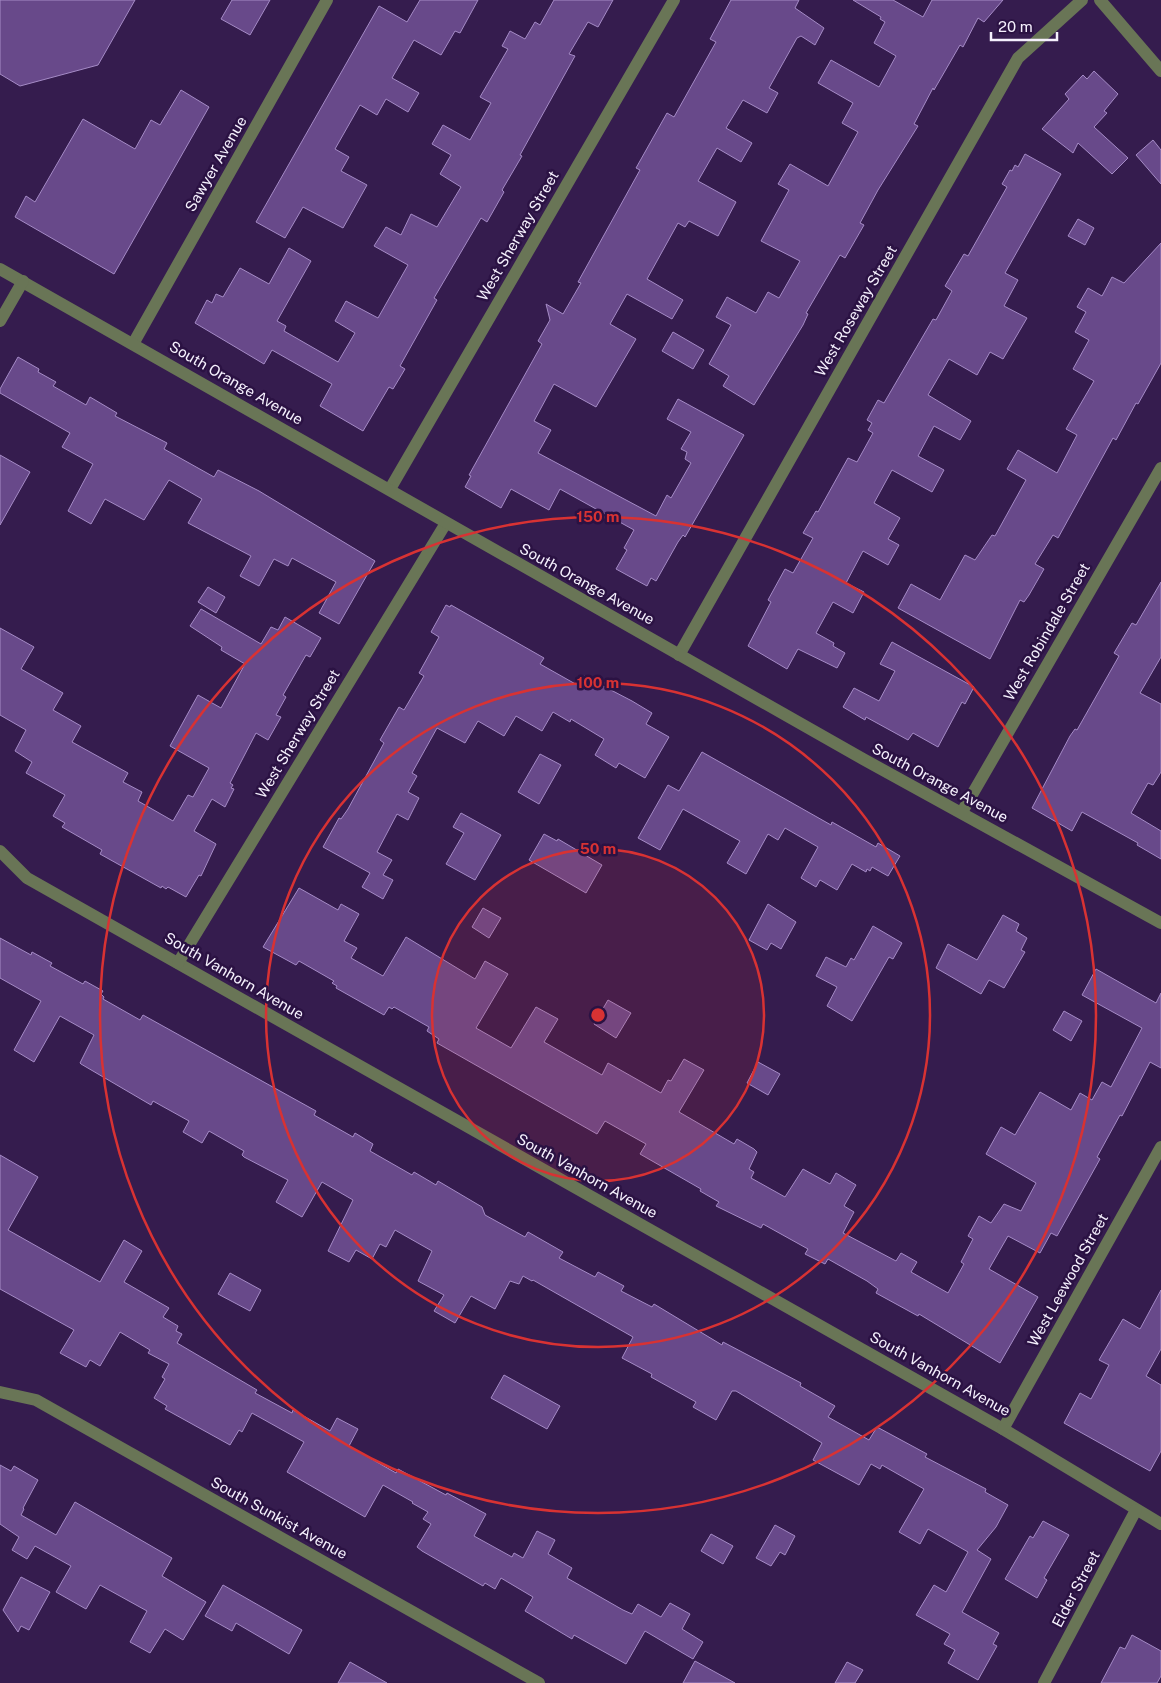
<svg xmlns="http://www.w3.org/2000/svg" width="1161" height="1683" font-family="'Public Sans',sans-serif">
	<rect width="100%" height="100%" fill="#351c4e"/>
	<g fill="#68498a" stroke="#a58bc6">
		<polygon points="0,0 135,0 98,65 20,86 0,74"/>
		<polygon points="232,0 270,0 250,35 221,19"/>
		<polygon points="420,0 478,0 460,33 455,31 441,55 414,40 392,78 419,93 408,112 386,99 377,115 360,105 335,149 349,157 341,171 367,185 343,228 303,207 285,238 256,222 379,6 407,22"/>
		<polygon points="554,0 613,0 598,27 588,22 569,54 575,56 520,155 522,156 502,190 504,192 487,222 481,218 434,298 437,300 400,366 405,369 393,389 389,387 363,431 320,406 332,384 272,350 264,364 195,323 207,300 212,303 216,294 223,297 240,268 269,284 289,248 311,261 277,321 286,326 284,331 338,362 355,333 335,321 346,301 378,318 408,265 374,246 386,227 401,235 411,214 437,227 461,187 440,174 451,155 432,144 443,125 470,140 491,103 480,97 508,49 502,46 510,31 525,39 535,22 540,25"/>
		<polygon points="731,0 799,0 795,8 824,28 815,45 801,36 797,38 769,88 778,93 767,113 743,100 726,128 752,143 741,162 717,148 698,181 736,202 718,236 689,221 685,227 678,223 647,279 683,300 672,319 627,294 610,324 636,339 596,407 554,384 534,421 551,430 538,453 656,516 667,495 671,498 691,463 685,459 687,452 681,449 691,432 667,419 678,399 744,435 685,537 683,535 678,542 656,581 651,578 647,586 616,569 627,550 624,548 634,530 560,489 549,510 511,489 501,508 465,487 471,476 469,475 542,344 538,341 550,320 546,304 563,314 581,283 578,282 640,170 636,168 667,113 674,117 716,42 710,39"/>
		<polygon points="853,0 893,0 923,17 932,0 1003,0 984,22 978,18 963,47 960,45 934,90 933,88 914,124 918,126 878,190 860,223 864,225 845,258 840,255 806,313 808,314 803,325 754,405 723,386 729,376 709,364 731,325 716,317 727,297 756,313 768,292 779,298 800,261 761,241 789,190 778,184 790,164 828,186 858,132 842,123 853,103 818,83 831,60 879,87 896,56 874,43 885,22 880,19 881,17"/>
		<polygon points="1094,71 1118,94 1104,111 1107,113 1094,127 1128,158 1112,174 1078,143 1073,153 1042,129 1069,99 1065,94 1083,75 1087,79"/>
		<polygon points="181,90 209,107 114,274 15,217 26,196 35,202 83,119 135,149 151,120 160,125"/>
		<polygon points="1153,140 1161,150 1161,184 1136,155"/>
		<polygon points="1025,154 1061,174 1005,273 1018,280 1004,306 1027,318 1003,359 990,352 977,375 949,359 928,395 971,421 960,440 934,426 918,456 944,470 932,492 892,470 874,503 900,518 888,539 899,545 888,565 863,551 846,583 864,592 853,613 833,602 816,633 834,643 833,646 845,653 837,668 798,649 787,669 748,646 771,602 768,600 785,569 793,573 813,538 803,533 816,511 818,512 848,458 857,462 873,433 868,430 872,423 867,420 878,400 884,403 933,319 936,320 952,291 945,286 964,254 968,256 1007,187 1002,184 1010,170 1012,171 1015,165 1018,167"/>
		<polygon points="1078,219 1094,228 1085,245 1068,236"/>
		<polygon points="1161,243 1161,363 1138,404 1136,403 1116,440 1113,438 1058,538 1053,535 1035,564 1044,569 1029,595 1024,602 1020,600 990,659 898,608 911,584 940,600 965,555 975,560 992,535 995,536 1026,480 1007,469 1018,450 1057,473 1077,435 1066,429 1094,381 1073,369 1089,340 1075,332 1086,312 1077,307 1088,288 1102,296 1112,277 1124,283"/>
		<polygon points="673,332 704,350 693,369 662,351"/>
		<polygon points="18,357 39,369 38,372 56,382 53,386 86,405 90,397 117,413 115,416 167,443 164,449 214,477 218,470 259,491 375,561 339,624 319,613 336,582 292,558 288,566 274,559 259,586 240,576 251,556 188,523 202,499 169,480 144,520 105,499 91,524 68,511 93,464 62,447 70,433 0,393 0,389"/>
		<polygon points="0,455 30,472 0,525"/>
		<polygon points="1161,582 1161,657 1140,693 1161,704 1161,772 1153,785 1148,783 1131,813 1161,831 1161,859 1137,845 1138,843 1082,812 1072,831 1032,808 1070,736 1075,729 1077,730 1119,656 1114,653 1132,623 1136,625"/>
		<polygon points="208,587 225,597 216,613 198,602"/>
		<polygon points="446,605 450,607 451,605 544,658 540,664 579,686 584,676 632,701 652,713 646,724 669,737 645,778 619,763 616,768 595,755 604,739 571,719 570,722 553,712 542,731 516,716 504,736 478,721 465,743 437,728 412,773 417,776 408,792 419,798 408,820 397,814 377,852 392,860 383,875 393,880 383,899 362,887 370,873 323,847 339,818 341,819 348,809 384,743 380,740 399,707 404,710 424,676 419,673 439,637 431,632"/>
		<polygon points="201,609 261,644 271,627 278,630 285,617 321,638 310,657 306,655 283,695 286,697 276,715 281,717 268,740 256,733 230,783 233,785 231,788 234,789 225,807 212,799 194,831 216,844 201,876 199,875 186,897 168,887 166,889 162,886 161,888 100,854 102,850 62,827 65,823 53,816 65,795 26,773 32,762 15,751 26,730 0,715 0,628 34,647 21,669 63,693 53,710 81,726 72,742 128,773 123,782 142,792 138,801 173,821 188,795 193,797 209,768 170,746 198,695 221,708 245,664 221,650 222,647 190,626"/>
		<polygon points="892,642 974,687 965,704 962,702 938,747 913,733 908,740 866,717 865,720 843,707 854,688 879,701 895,671 880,664"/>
		<polygon points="702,752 831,825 832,822 876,847 878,843 900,856 888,876 872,867 870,871 867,869 866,872 852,864 837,890 820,880 816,887 801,878 818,847 785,828 778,840 768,834 746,874 727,863 740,841 683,809 660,850 638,838 668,785 679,791"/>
		<polygon points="540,754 561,765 539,804 518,792"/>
		<polygon points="461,813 501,835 475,880 446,864 464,833 453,827"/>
		<polygon points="544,834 557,841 558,839 602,865 586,893 529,860"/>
		<polygon points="299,888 338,910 341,904 359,914 344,941 357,948 351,958 383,976 406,937 475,979 485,961 508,974 476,1028 511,1048 536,1007 558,1019 544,1042 602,1075 608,1063 661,1093 668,1080 671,1081 684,1059 704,1070 679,1112 734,1144 737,1139 754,1149 757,1152 749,1169 754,1172 751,1178 785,1197 803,1169 830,1184 836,1173 856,1185 844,1206 854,1212 843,1233 896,1261 901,1253 917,1262 911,1272 948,1293 964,1264 961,1262 973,1239 968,1236 979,1216 991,1223 1004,1204 1021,1211 1036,1183 986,1154 1001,1127 1015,1135 1040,1092 1071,1110 1080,1093 1092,1100 1102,1082 1111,1087 1142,1028 1082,995 1096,969 1156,1003 1161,993 1161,1068 1150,1062 1122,1116 1120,1115 1097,1157 1100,1159 1057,1236 1051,1233 1040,1253 1008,1236 989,1269 1038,1297 1000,1363 919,1314 918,1316 876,1293 878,1289 867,1281 828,1259 825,1264 805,1254 808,1249 763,1224 761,1228 716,1206 719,1202 700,1191 701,1189 640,1154 646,1144 605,1121 597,1134 437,1043 439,1039 427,1031 429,1027 394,1007 392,1009 389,1007 384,1015 336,988 337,986 332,983 334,981 299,961 296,965 263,947"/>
		<polygon points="768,904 796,922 781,949 771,943 767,950 749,940"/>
		<polygon points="483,908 501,918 489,938 472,927"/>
		<polygon points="1003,915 1019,924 1016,931 1027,938 1021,950 1025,952 1004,988 989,980 981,994 936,968 948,944 977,960"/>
		<polygon points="873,926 902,943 893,959 889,957 852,1021 827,1006 837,987 816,976 826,957 846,967 851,958 854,960"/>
		<polygon points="0,938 31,955 32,952 52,963 50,966 83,984 85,981 103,991 101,994 104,997 103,999 140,1020 143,1015 316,1111 314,1115 353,1137 355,1133 373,1144 370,1151 412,1175 414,1172 436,1185 438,1181 482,1207 485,1215 525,1237 528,1232 563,1252 559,1258 595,1277 598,1272 624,1286 621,1291 652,1307 654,1304 722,1345 723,1342 801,1383 800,1386 835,1406 828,1417 869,1440 877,1427 927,1454 925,1457 986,1489 985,1492 1008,1505 996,1527 977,1550 991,1559 962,1612 999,1633 993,1644 997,1646 978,1680 948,1663 955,1650 944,1644 950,1634 916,1615 934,1585 946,1592 968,1552 928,1529 920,1544 899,1532 924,1489 882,1465 880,1469 871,1464 859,1485 813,1460 822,1443 736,1391 732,1391 716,1420 693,1407 696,1402 651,1377 652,1374 622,1358 633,1337 533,1280 532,1281 523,1276 519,1284 510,1281 495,1309 471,1296 455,1323 434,1311 444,1295 418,1281 432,1251 395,1230 386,1247 380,1244 372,1259 356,1250 349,1262 328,1251 353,1200 322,1182 302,1217 276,1202 288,1180 244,1157 242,1155 244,1151 209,1131 202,1143 183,1132 189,1121 153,1101 151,1105 81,1064 80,1063 94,1035 60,1016 34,1062 14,1050 41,1001 0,978"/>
		<polygon points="608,1000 631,1013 616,1038 594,1024"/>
		<polygon points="1064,1011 1082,1021 1071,1041 1053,1030"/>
		<polygon points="758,1062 780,1074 768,1095 747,1083"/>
		<polygon points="0,1155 38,1177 8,1230 100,1282 124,1240 142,1251 124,1282 169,1308 163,1317 178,1326 176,1331 182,1334 177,1343 257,1390 255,1393 292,1413 293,1410 330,1431 337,1418 358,1429 349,1446 396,1473 398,1469 446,1495 447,1493 486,1514 474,1536 512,1557 514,1553 523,1558 537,1531 555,1540 548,1554 572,1568 567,1578 623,1610 632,1614 638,1604 661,1617 670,1603 690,1614 682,1629 703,1642 693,1659 645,1631 626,1664 574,1635 572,1639 525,1611 533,1597 501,1578 495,1589 485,1583 483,1586 422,1551 417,1547 431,1524 423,1519 428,1512 412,1503 413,1502 383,1485 365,1517 287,1472 304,1442 252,1413 242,1432 239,1430 230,1445 165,1409 167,1406 154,1398 165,1379 162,1377 169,1364 148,1353 150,1350 120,1332 100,1366 90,1360 86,1367 60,1353 74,1330 0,1289"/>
		<polygon points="230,1273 261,1290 250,1311 218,1294"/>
		<polygon points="1161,1290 1161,1349 1146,1376 1161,1385 1161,1451 1150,1471 1064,1423 1080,1393 1091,1399 1109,1365 1099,1360 1123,1319 1140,1329"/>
		<polygon points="504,1375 560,1406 547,1429 491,1398"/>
		<polygon points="0,1465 11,1471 14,1466 38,1480 23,1508 24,1509 21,1515 56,1535 75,1502 172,1558 162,1576 206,1602 183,1640 165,1629 150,1653 130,1642 147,1611 100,1585 86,1609 56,1592 71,1566 35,1546 27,1559 12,1550 19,1537 0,1524"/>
		<polygon points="1043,1521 1069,1535 1044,1578 1047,1580 1037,1598 1005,1579 1030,1536 1033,1538"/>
		<polygon points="775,1525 795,1536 785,1555 780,1552 771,1566 756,1558"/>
		<polygon points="711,1534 733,1546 723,1564 701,1551"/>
		<polygon points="21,1577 50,1592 29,1630 21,1626 18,1632 3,1610"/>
		<polygon points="223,1585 302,1630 289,1654 236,1623 232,1631 205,1616"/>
		<polygon points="1132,1635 1161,1651 1161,1676 1157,1683 1101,1683 1120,1647 1125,1649"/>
		<polygon points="695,1661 735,1683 683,1683"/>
		<polygon points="350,1662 387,1683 338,1683"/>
		<polygon points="847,1662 863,1670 855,1683 835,1683"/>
	</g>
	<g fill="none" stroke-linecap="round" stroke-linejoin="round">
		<g stroke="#697556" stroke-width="12">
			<polyline points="1100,0 1161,71"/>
			<polyline points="133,344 327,0"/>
			<polyline points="390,489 674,0"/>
			<polyline points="679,655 1018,58 1082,0"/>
			<polyline points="962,812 1161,468"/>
			<polyline points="0,851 27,878 1003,1429 1161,1524"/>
			<polyline points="178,963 446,523"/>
			<polyline points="0,1392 36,1400 539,1683"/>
			<polyline points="1003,1429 1161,1147"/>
			<polyline points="1044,1683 1136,1510"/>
		</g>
		<g stroke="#697556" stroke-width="12">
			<polyline points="0,269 863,759 1161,923"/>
			<polyline points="0,321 23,281"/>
		</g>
	</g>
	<circle cx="598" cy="1015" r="166" fill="#d83233" fill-opacity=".12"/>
	<g fill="none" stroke="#d83233" stroke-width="2.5">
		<circle cx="598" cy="1015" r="166"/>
		<circle cx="598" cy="1015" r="332"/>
		<circle cx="598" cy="1015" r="498"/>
	</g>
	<g text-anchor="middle" stroke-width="5" stroke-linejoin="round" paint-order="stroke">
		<g font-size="15" fill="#f5f0fd" stroke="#2b1243">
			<text transform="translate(216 164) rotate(-60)" y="5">Sawyer Avenue</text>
			<text transform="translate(518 236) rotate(-60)" y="5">West Sherway Street</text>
			<text transform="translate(856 311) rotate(-60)" y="5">West Roseway Street</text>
			<text transform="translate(236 383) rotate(30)" y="5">South Orange Avenue</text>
			<text transform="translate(587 584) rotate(29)" y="5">South Orange Avenue</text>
			<text transform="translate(1047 632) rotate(-60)" y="5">West Robindale Street</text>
			<text transform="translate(298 734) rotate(-59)" y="5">West Sherway Street</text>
			<text transform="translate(940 783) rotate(28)" y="5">South Orange Avenue</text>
			<text transform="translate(234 976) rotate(30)" y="5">South Vanhorn Avenue</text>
			<text transform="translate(587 1176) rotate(29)" y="5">South Vanhorn Avenue</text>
			<text transform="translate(1068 1280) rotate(-61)" y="5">West Leewood Street</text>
			<text transform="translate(940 1374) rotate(29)" y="5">South Vanhorn Avenue</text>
			<text transform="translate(279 1518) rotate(29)" y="5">South Sunkist Avenue</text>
			<text transform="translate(1076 1589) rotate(-62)" y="5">Elder Street</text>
		</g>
	</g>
	<circle cx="598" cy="1015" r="8" fill="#d83233" stroke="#2b1243" stroke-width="2.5"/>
	<g font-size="15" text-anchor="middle" font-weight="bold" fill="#d83233" stroke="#2b1243" stroke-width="5" stroke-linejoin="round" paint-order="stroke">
		<text x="598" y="522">150 m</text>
		<text x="598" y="688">100 m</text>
		<text x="598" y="854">50 m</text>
	</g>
	<path d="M991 32v8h66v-8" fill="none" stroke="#f5f0fd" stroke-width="2.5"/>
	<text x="998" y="32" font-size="15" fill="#f5f0fd" stroke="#2b1243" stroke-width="4" paint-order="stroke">20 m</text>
</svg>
